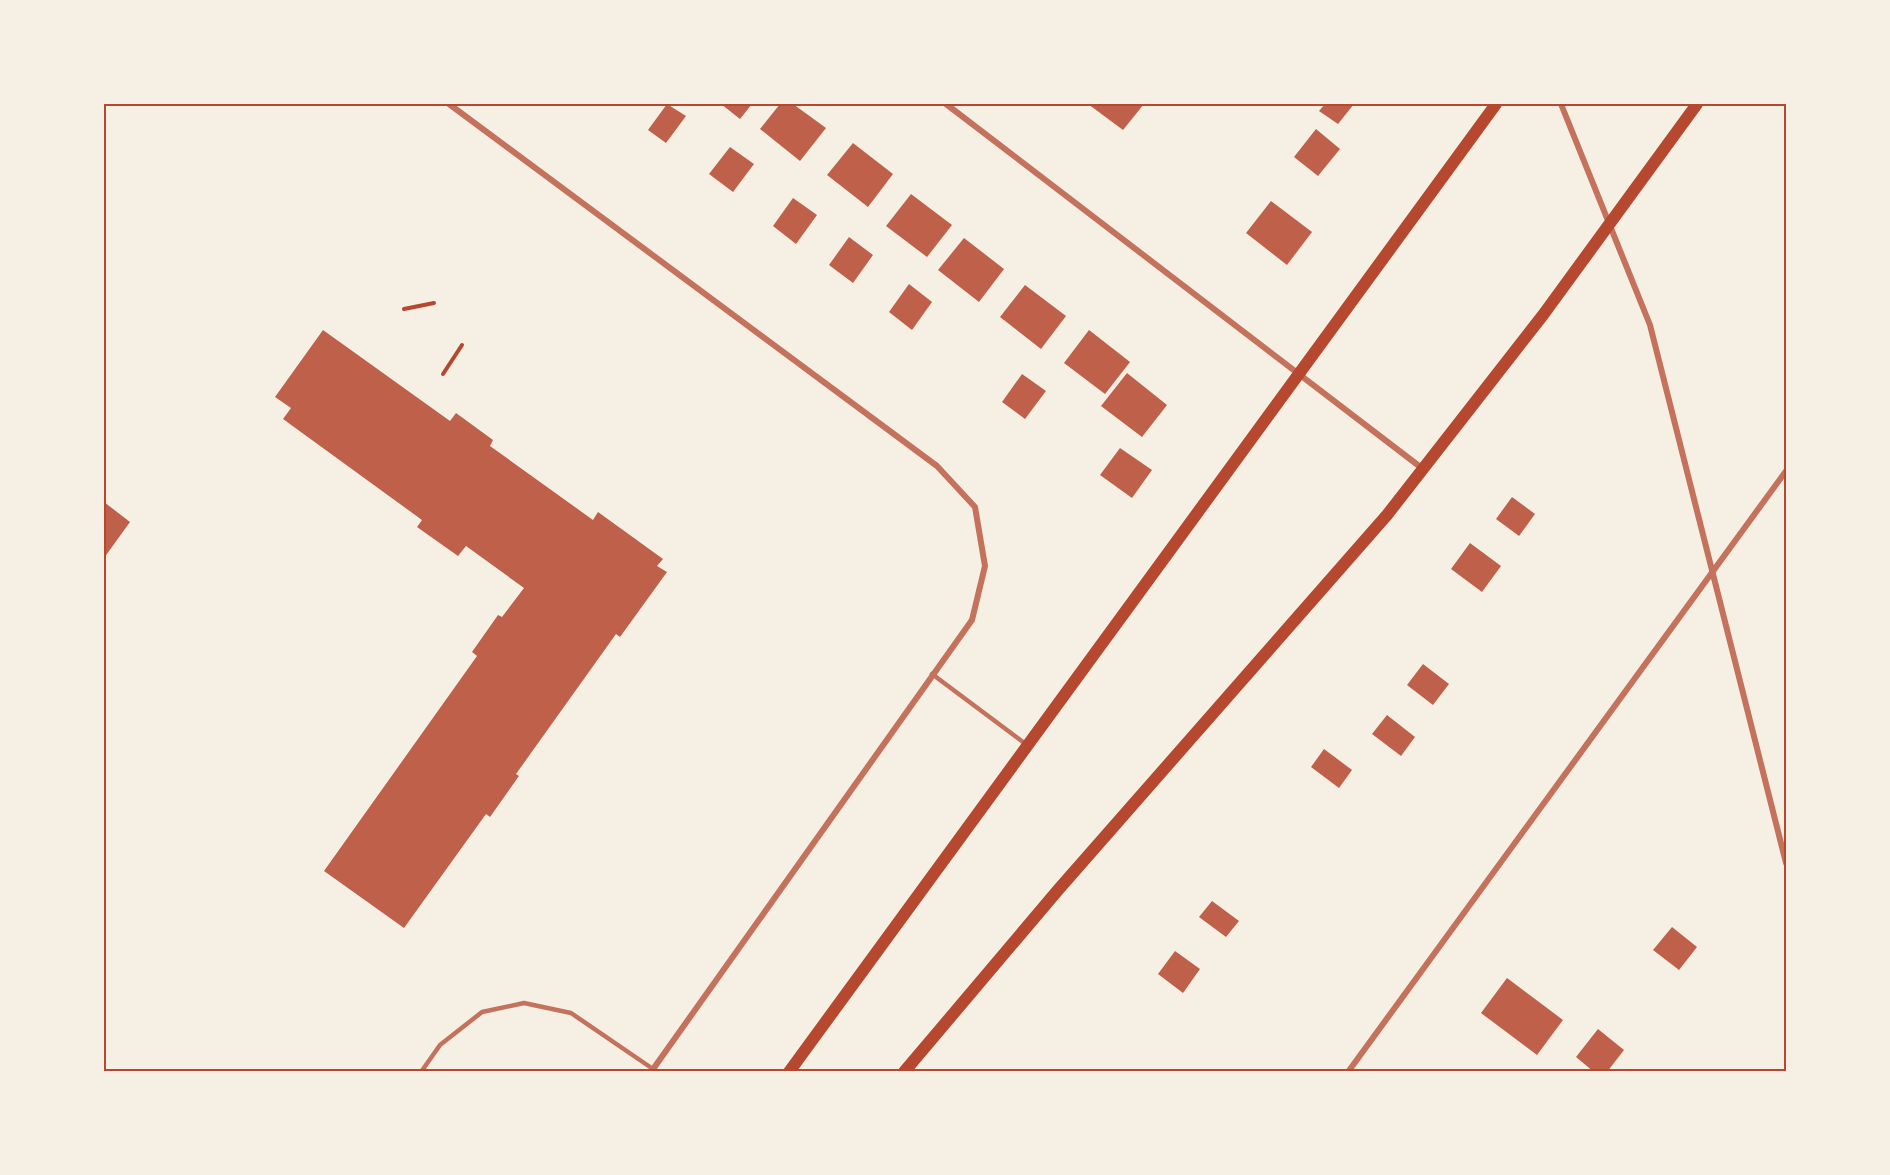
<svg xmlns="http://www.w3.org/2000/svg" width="1890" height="1175" font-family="'Golos Text',sans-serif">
	<rect width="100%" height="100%" fill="#f6efe4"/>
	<g fill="#bf614a">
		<polygon points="667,104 686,116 666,143 648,130"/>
		<polygon points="721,104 752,104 740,119"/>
		<polygon points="780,104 793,104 826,128 800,161 760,129"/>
		<polygon points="1088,104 1144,104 1123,130"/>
		<polygon points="1325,104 1354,104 1338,124 1319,111"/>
		<polygon points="1316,129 1340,149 1318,176 1294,157"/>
		<polygon points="853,143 893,174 868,207 827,175"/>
		<polygon points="730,147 754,164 733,192 709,174"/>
		<polygon points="911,194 952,225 927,257 886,226"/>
		<polygon points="793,198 817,215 796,244 773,226"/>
		<polygon points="1271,201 1312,232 1287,265 1246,233"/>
		<polygon points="849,237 873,255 853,283 829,265"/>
		<polygon points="964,238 1004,269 979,302 938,270"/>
		<polygon points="909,284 932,302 912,330 889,312"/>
		<polygon points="1025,285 1066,316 1041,349 1000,317"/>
		<polygon points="323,330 450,421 456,413 493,440 490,446 593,520 598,512 663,559 657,566 667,572 620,637 616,634 516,774 519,776 490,817 486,814 404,928 324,871 477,656 472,652 498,615 502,617 524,588 466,546 458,556 417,527 422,520 283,419 291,408 275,397"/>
		<polygon points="1089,330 1130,362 1105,394 1064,363"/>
		<polygon points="1127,373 1167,405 1142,437 1101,406"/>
		<polygon points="1022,374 1046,391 1025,419 1002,402"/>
		<polygon points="1120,448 1152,470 1132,498 1100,475"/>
		<polygon points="1512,497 1535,514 1519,536 1496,519"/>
		<polygon points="104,502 130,522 104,558"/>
		<polygon points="1470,543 1501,566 1482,592 1451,569"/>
		<polygon points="1423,664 1449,684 1433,705 1407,685"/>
		<polygon points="1387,715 1415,737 1401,756 1372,734"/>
		<polygon points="1324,749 1352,770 1339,788 1311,767"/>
		<polygon points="1212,901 1239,921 1226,937 1199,917"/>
		<polygon points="1672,927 1697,947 1679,970 1653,950"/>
		<polygon points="1175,951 1200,969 1183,993 1158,974"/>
		<polygon points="1507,978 1563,1020 1537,1055 1481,1013"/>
		<polygon points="1598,1029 1624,1050 1607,1072 1594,1072 1576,1057"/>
	</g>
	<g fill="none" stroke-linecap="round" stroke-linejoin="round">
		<g stroke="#b5482f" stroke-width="4">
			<polyline points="404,309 434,303"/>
			<polyline points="443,374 462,345"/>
		</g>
		<g stroke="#c5725c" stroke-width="4.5">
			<polyline points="932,674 1027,745"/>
			<polyline points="421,1072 440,1045 482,1012 524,1003 571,1013 653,1069"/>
		</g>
		<g stroke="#c5725c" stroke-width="6">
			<polyline points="449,104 937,466 975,507 985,566 972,620 651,1072"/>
			<polyline points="946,104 1423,469"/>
			<polyline points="1561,104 1650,325 1786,863"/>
			<polyline points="1348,1072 1786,471"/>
		</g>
		<g stroke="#b5482f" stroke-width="12">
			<polyline points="789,1072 1496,104"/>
			<polyline points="904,1072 1058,890 1387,515 1543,315 1697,104"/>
		</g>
	</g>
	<rect width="1890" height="1175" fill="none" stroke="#f6efe4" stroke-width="210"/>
	<rect x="105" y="105" width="1680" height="965" fill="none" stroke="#b5482f" stroke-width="2"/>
</svg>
